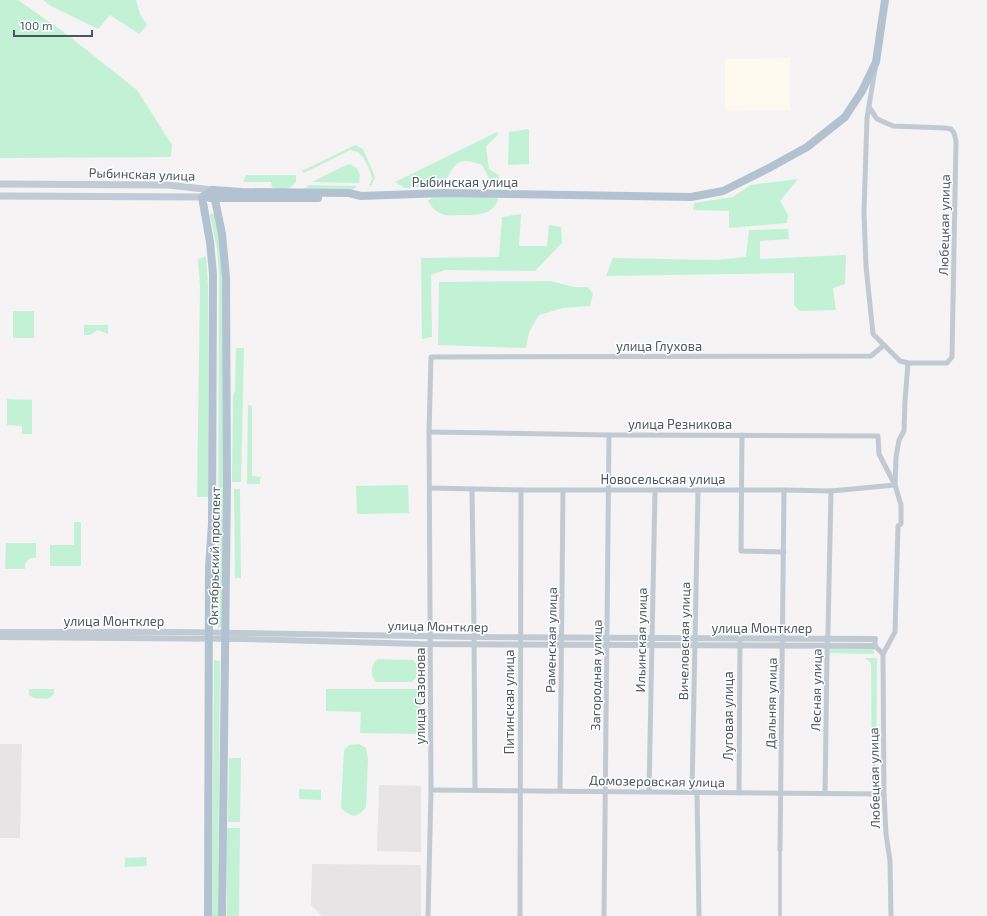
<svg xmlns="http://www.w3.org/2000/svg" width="987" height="916" font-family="'Exo 2',sans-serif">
	<rect width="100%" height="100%" fill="#f5f3f3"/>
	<polygon fill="#fdf9ef" points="790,58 790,110 725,111 725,59"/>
	<g fill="#e6e4e5">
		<polygon points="0,744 22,744 20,838 0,838"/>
		<polygon points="379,785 421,786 421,852 377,851"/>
		<polygon points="312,864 421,865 421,916 322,916 311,905"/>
	</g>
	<g fill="#c3f1d5">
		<polygon points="0,0 18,0 65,33 137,90 172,145 171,157 0,158"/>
		<polygon points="43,0 136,0 140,14 147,25 139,34 110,15 98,29 51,6"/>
		<polygon points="529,129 529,164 508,165 509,132"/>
		<path d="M497,132L498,135L486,146L489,169L499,175V181L497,184L491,182L482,165C457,155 454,165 443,186L405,188L395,182Z"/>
		<polygon points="355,145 363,149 373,172 375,178 371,186 369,185 372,179 370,171 363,157 358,152 350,150 304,173 302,171"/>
		<polygon points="349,164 357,168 360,175 359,183 312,182 346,165"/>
		<path d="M246,175H296V182C289,190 281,192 272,187L271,182H243Z"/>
		<polygon points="798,179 780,201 788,215 787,223 729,228 729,211 693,210 694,203 733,197 751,185"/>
		<polygon points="309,185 356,186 357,187 351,190 304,189"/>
		<path d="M433,197H497L498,200C492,216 475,215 460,215C455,215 449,216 445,215C437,213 432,208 428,201Z"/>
		<polygon points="212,213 214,214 221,246 224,276 222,627 218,628 219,274 217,249 210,215"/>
		<polygon points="521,214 519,246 547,246 549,225 561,227 562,243 535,271 445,270 431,275 432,337 422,339 421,258 499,257 502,217"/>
		<polygon points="788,229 789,239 760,241 760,259 846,255 845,284 833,288 836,310 800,311 794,305 794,273 606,276 613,258 716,260 746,257 749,230"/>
		<polygon points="206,256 208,286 208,497 197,497 200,286 198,259"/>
		<polygon points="550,281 574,287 588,287 593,294 590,306 563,308 539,315 529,332 526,348 438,345 439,282"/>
		<rect x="13" y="311" width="21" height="27"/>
		<polygon points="84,325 108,325 108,334 98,330 90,335 84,335"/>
		<polygon points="236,348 244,348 241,482 232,482 233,396 235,391"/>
		<polygon points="7,399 32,400 32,434 22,434 22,426 7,425"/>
		<polygon points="248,405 252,406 252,476 263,477 260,478 260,484 247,484"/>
		<polygon points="408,485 409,513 357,514 356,486"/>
		<polygon points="234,489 240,489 241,578 235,578"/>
		<polygon points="74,522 81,522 81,566 50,566 50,545 74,545"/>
		<path d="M6,543H36V558C29,557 24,562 25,569H5Z"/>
		<polygon points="831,649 874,649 874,654 829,653"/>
		<polygon points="865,658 877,658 876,792 872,792 871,663"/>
		<path d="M378,659L413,660L417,665L416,678L411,682H376C370,675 370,664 378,659Z"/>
		<polygon points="214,660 220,661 218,916 212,916"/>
		<polygon points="31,689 54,689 54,694 48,699 34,698 29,695 29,690"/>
		<polygon points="326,689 421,689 421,734 360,733 361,712 326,711"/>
		<polygon points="359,744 366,748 368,759 366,807 361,813 354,816 345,812 341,807 344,750 349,745"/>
		<polygon points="229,758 241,758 240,822 228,822"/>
		<polygon points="299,789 321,790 321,800 299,799"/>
		<polygon points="227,828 240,828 239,916 227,916"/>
		<polygon points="146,857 147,866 125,867 125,858"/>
	</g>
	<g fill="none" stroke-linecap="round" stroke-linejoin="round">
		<polyline stroke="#c1cad2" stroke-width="3.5" points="780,916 780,850"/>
		<g stroke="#c1cad2" stroke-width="5">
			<polyline points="869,107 877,119 893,126 945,128 951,129 954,133 956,141 952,357 947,363 908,363 900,361 873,334 866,266 864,212 867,118 875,69"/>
			<polyline points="429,432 609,435 878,436 879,454 895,485 831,491 784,490 521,490 430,488"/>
			<polyline points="742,435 741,551 784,552"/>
			<polyline points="472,489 474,628 475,790"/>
			<polyline points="875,642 875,646 883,654"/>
			<polyline points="431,790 884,794"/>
			<polyline points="560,790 563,490"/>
			<polyline points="649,792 655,490"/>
			<polyline points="692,792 698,490"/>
			<polyline points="697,792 699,916"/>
			<polyline points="739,793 740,642"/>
			<polyline points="825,793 827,655 828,630 831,491"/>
			<polyline points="780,850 784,490"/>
			<polyline points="520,915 521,490"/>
			<polyline points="428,916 431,790 429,432 431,357 871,356 884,345"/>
			<polyline points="604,916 609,435"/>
			<polyline points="891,916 890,861 886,834 884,794 883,654 895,632 898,526 901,524 901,505 895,485 896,457 899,440 904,431 905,401 908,363"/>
		</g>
		<g stroke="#c1cad2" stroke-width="6">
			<polyline points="0,632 180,632 474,637 875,639"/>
			<polyline points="0,637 243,639 420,644 875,646"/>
		</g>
		<g stroke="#c1cbd6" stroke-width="7">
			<polyline points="0,184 168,185 213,190"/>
			<polyline points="0,196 202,197"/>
		</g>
		<g stroke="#b3c2d1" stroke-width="8">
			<polyline points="213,190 241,192 349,193 361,196 444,193 691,197 723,191 769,168 807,147 845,117 862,91 876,62 885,0"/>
			<polyline points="213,190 222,234 226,277 227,484 222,916"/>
			<polyline points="210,198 318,198"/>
			<polyline points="208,916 209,567 212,524 213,274 210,242 202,197 213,190"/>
		</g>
	</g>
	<g text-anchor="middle" stroke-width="3" stroke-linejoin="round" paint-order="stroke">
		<g font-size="13" fill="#4a5661" stroke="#fff">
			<text transform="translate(142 174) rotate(2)" y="5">Рыбинская улица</text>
			<text x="465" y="187">Рыбинская улица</text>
			<text transform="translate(944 225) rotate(-89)" y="5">Любецкая улица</text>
			<text x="659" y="351">улица Глухова</text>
			<text x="680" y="429">улица Резникова</text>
			<text x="663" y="484">Новосельская улица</text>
			<text transform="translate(214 556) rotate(-89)" y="5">Октябрьский проспект</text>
			<text x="114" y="626">улица Монтклер</text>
			<text transform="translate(438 626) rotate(1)" y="5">улица Монтклер</text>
			<text x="762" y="633">улица Монтклер</text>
			<text transform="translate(551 640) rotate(-89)" y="5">Раменская улица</text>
			<text transform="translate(641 640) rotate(-89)" y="5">Ильинская улица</text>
			<text transform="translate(684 641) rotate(-89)" y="5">Вичеловская улица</text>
			<text transform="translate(596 675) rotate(-89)" y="5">Загородная улица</text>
			<text transform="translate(816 690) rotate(-89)" y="5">Лесная улица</text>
			<text transform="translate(420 696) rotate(-90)" y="5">улица Сазонова</text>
			<text transform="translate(509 702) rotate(-90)" y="5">Питинская улица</text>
			<text transform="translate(771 703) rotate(-89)" y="5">Дальняя улица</text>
			<text transform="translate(728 716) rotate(-90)" y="5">Луговая улица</text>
			<text transform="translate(874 778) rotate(-91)" y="5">Любецкая улица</text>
			<text transform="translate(657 781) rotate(1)" y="5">Домозеровская улица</text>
		</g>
	</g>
	<path d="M14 30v6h78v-6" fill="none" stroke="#4a5661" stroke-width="2"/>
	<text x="20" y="30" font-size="12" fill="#4a5661" stroke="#ffffff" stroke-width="3" paint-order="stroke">100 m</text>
</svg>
